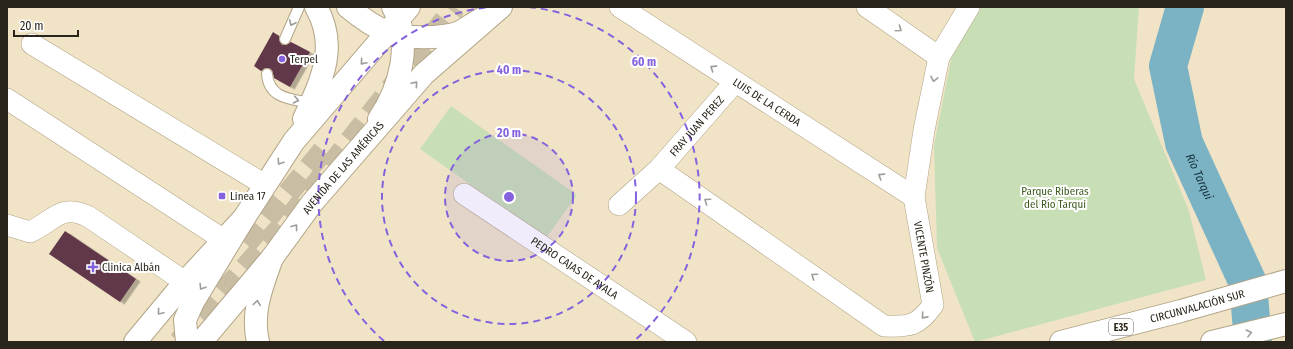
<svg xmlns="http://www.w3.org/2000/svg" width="1293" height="349" font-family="'Fira Sans Condensed',sans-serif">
	<defs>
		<filter id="shadow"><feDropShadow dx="4.5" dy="2.5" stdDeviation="0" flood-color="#0004"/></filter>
	</defs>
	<rect width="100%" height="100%" fill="#f1e4c6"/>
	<g fill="#c8dfb6">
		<polygon points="981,7 1139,7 1134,79 1189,211 1206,280 975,342 937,248 934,145 954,45"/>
		<polygon points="451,106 577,195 546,238 420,149"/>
	</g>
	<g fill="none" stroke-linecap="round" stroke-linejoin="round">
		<path stroke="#7bb3c5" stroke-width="38" id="s1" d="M1185,7L1168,66L1184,143L1248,283L1253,342"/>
	</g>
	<g fill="#613849" filter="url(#shadow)">
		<polygon points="273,32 279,36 279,40 282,45 286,45 291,42 310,52 290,87 274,78 272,70 269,68 265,68 261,71 254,66"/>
		<polygon points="65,231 136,279 120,302 49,254"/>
	</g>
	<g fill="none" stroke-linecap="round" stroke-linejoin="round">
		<g stroke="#c9bea4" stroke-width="22" stroke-dasharray="22 11" stroke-linecap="butt">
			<polyline points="246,244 327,146"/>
			<polyline points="179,342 292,215 455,7"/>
		</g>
		<g stroke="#b1a487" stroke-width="12">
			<g id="service">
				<polyline points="285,39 299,7"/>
				<path d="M267,74C269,99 291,99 311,103"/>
			</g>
		</g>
		<g stroke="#b1a487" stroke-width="22">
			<g id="minor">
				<path id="s2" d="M620,7L914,197"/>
				<polyline points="867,7 939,57"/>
				<polyline points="32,44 265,185"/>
				<polyline points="7,99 224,240"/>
				<path d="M659,169L884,326C910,327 918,326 933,305L914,197L924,130L939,57L969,7"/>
				<path id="s3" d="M464,194L686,342"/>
				<path id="s4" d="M619,205L659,169L735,82"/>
				<path d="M7,225L30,232C55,220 61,203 89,217L185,282"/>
			</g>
		</g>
		<g stroke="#b1a487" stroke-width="24">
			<g id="tertiary">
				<path d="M348,7C360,17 372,26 387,32C403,39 443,39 460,32C467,28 474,23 481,19"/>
				<path d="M379,119C400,88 413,42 393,7"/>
			</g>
		</g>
		<g stroke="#b1a487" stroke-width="24">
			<g id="primary">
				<path d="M304,119C321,81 339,47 316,7"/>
				<polyline points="135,342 185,282 244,218 294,141 409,7"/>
				<path id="s5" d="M201,342L272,258L312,203L424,74L501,7"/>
			</g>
		</g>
		<g stroke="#b1a487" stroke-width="24">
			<g id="trunk">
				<polyline points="187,342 185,320 193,302 244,218"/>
				<path d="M258,342C251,312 262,286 272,258"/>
				<path id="s6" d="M1061,342L1181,311L1286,281"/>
				<polyline points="1212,342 1286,324"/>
			</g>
		</g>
		<use href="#service" stroke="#fff" stroke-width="10"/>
		<use href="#minor" stroke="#fff" stroke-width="21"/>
		<use href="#tertiary" stroke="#fff" stroke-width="22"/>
		<use href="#primary" stroke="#fff" stroke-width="22"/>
		<use href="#trunk" stroke="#fff" stroke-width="22"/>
	</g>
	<defs><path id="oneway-chevron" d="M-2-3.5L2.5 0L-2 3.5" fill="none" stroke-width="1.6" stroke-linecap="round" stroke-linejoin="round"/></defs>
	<g stroke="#9f9d98">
		<use href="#oneway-chevron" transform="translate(292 23) rotate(115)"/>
		<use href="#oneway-chevron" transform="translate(899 29) rotate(35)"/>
		<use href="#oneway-chevron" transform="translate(363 62) rotate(131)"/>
		<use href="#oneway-chevron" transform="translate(713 68) rotate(-147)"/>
		<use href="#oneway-chevron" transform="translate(934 79) rotate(102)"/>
		<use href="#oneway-chevron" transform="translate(415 84) rotate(-49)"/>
		<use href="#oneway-chevron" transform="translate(296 100) rotate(12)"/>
		<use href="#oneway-chevron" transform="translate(280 162) rotate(124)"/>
		<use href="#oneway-chevron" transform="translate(881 176) rotate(-147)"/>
		<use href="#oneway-chevron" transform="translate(707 201) rotate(-145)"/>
		<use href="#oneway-chevron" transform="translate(295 227) rotate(-53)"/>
		<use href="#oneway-chevron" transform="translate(814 276) rotate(-145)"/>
		<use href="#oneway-chevron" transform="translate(202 287) rotate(122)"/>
		<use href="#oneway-chevron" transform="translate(257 303) rotate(-83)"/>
		<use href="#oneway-chevron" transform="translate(160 312) rotate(130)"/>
		<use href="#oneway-chevron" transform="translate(924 316) rotate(132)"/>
		<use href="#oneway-chevron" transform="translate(1249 333) rotate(-14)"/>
	</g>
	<circle cx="509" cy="197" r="64" fill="#8562dd" fill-opacity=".12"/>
	<g fill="none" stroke="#8562dd" stroke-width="2" stroke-dasharray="7 5">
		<circle cx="509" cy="197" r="64"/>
		<circle cx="509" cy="197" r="127"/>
		<path d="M384 341A191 191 0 0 1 489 7M529 7A191 191 0 0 1 634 341"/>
	</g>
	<g fill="#8562dd" stroke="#fff" stroke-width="1.5">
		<circle cx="282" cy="59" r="4"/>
		<rect x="218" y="192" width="8" height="8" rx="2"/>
		<path d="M91 261h4v4h4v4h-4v4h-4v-4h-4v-4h4z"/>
	</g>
	<g text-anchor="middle" stroke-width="4" stroke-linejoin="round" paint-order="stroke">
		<rect fill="#fff" stroke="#6a665f" stroke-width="1" x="1109" y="319" width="24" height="16" rx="3"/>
		<g font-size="10" font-weight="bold" fill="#2a251a">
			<text x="1121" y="331">E35</text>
		</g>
		<g font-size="11" fill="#2a251a" stroke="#fff" text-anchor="start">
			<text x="290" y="63">Terpel</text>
			<text x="230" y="200">Linea 17</text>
			<text x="102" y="271">Clinica Albán</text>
		</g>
		<g font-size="11" fill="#2a251a" stroke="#fff">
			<text dy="4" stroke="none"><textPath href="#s2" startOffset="175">LUIS DE LA CERDA</textPath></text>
			<text dy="4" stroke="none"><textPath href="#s4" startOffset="111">FRAY JUAN PEREZ</textPath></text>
			<text dy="4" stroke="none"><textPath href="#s5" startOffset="225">AVENIDA DE LAS AMÉRICAS</textPath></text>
			<text transform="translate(924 257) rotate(80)" y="4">VICENTE PINZÓN</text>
			<text dy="4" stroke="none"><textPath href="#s3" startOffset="133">PEDRO CAJAS DE AYALA</textPath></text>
			<text dy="4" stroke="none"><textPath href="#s6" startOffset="141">CIRCUNVALACIÓN SUR</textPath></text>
		</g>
		<g font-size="11" fill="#3f5c20" stroke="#fff">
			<text x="1055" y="195">Parque Riberas<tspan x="1055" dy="13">del Río Tarqui</tspan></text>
		</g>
		<g font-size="12" font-style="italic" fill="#143139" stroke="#fff">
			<text dy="4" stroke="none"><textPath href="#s1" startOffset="177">Río Tarqui</textPath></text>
		</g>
	</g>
	<circle cx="509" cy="197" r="6" fill="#8562dd" stroke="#fff" stroke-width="2"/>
	<g font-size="12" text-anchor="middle" font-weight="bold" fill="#8562dd" stroke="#fff" stroke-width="4" stroke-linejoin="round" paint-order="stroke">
		<text x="644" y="66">60 m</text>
		<text x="509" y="74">40 m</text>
		<text x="509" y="137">20 m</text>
	</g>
	<rect width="1293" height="349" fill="none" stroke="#2a251a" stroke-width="16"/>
	<path d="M14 30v6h64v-6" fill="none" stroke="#2a251a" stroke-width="2"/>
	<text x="20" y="30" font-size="12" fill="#2a251a" stroke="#ffffff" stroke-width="3" paint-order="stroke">20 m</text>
</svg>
